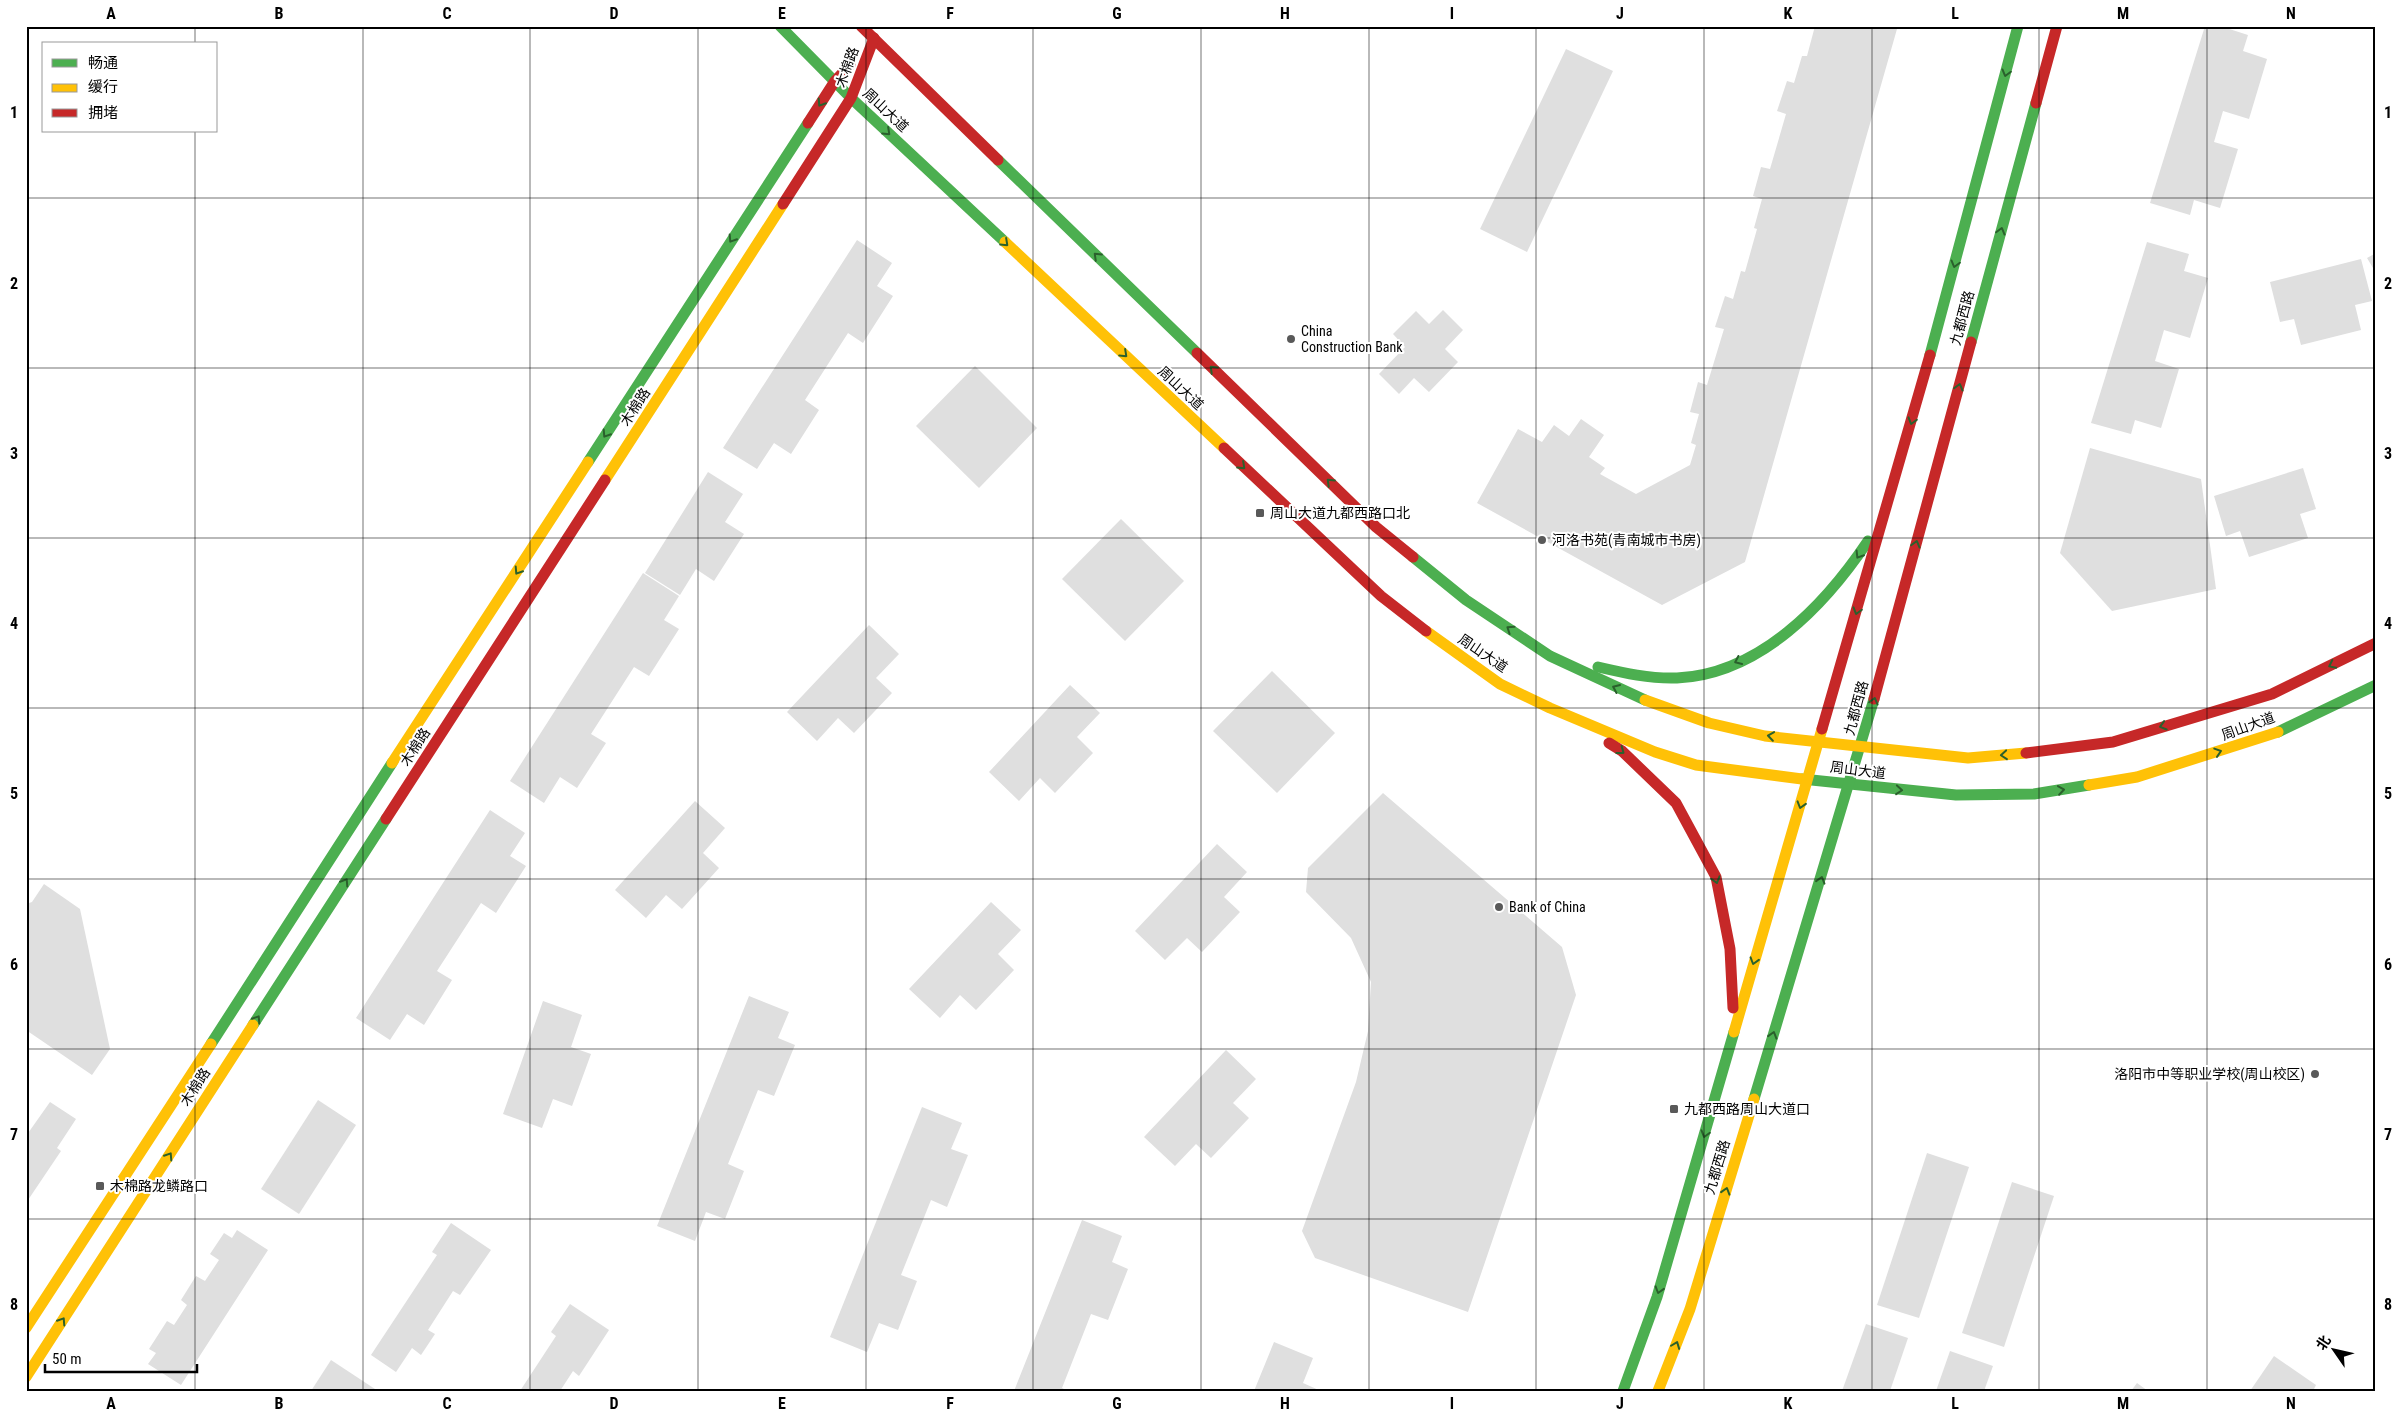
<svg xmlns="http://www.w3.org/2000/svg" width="2402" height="1417" font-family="'Roboto Condensed','Noto Sans SC',sans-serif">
	<rect width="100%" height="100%" fill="#fff"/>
	<g fill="#dfdfdf">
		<polygon points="1815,26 1887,26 1897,29 1745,562 1662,605 1477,503 1518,429 1542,442 1554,425 1569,436 1581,419 1604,435 1589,457 1605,468 1600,474 1636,494 1690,465 1696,445 1691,443 1699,414 1690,412 1698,382 1707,385 1724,329 1715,327 1725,296 1733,299 1741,271 1745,272 1757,229 1754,228 1762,199 1753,196 1761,167 1770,169 1786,114 1777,111 1787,81 1794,83 1802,56 1807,56"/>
		<polygon points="2205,26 2220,26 2248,35 2243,51 2267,59 2249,119 2223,111 2214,142 2238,149 2220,208 2194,200 2190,215 2150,203"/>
		<polygon points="1566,49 1613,71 1527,252 1480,229"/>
		<polygon points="857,240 892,263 877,286 893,296 863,343 848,333 805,400 819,410 791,454 774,443 757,469 723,448"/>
		<polygon points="2147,242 2189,254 2184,271 2208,278 2190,338 2164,330 2155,361 2179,369 2161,428 2135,420 2131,434 2091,423"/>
		<polygon points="2376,253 2376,273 2367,258"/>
		<polygon points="2361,259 2372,301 2355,305 2361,330 2301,345 2294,319 2280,322 2270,282"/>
		<polygon points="1443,310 1463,330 1445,349 1458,362 1429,392 1414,378 1399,394 1379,374 1405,347 1393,334 1416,311 1429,324"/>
		<polygon points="975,366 1037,428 979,488 916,426"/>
		<polygon points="2090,448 2201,479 2216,589 2112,611 2060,553"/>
		<polygon points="2303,468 2316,509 2300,514 2308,538 2249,557 2240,531 2226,536 2214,496"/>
		<polygon points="708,472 743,494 725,522 744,534 714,581 696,569 680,595 645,573"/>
		<polygon points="1121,519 1184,581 1125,641 1062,579"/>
		<polygon points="643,573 679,596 664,620 679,629 649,676 634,667 591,734 606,743 577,788 560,777 544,803 510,781"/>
		<polygon points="869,625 899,654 876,678 892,693 854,733 838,718 817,741 787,712"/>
		<polygon points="1272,671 1335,733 1277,793 1213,731"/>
		<polygon points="1070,685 1100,713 1077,737 1093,753 1055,793 1040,778 1019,801 989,772"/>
		<polygon points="1383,793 1562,947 1576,995 1468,1312 1315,1258 1302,1231 1356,1082 1368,1031 1371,982 1351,938 1306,892 1308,868"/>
		<polygon points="695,801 725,828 703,853 719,868 682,909 666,895 646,918 615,890"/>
		<polygon points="490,810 525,833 510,856 526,866 496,913 481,903 437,971 452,980 424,1025 407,1014 390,1040 356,1018"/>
		<polygon points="1217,844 1247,872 1224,897 1240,912 1202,952 1187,938 1165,960 1135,931"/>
		<polygon points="44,884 80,909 110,1049 92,1075 26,1030 26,904 32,902"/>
		<polygon points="991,902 1021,930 998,954 1014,970 976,1010 960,995 940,1018 909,989"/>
		<polygon points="749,996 789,1012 778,1038 795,1045 774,1096 758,1090 728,1164 744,1171 725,1219 706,1212 695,1241 657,1226"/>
		<polygon points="543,1001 582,1015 571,1047 591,1054 572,1106 553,1099 542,1128 503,1114"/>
		<polygon points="1226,1050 1256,1079 1233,1103 1249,1118 1211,1158 1196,1144 1175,1166 1144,1137"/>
		<polygon points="318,1100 356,1125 299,1214 261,1189"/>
		<polygon points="50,1102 76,1119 57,1148 61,1151 26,1203 26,1136"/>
		<polygon points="922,1107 962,1123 951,1149 968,1155 947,1207 931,1200 901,1275 917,1281 898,1330 879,1323 867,1352 830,1337"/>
		<polygon points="1927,1153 1969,1167 1919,1318 1877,1305"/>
		<polygon points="2012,1182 2054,1196 2004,1347 1962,1333"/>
		<polygon points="1082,1220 1122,1236 1112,1262 1128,1269 1108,1320 1091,1314 1062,1388 1068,1391 1014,1391"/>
		<polygon points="451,1223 491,1250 460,1295 453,1291 428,1330 435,1334 421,1355 412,1348 396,1372 371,1355 437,1255 432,1252"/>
		<polygon points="237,1230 268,1250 181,1385 148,1364 156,1353 149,1349 167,1321 174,1325 187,1305 181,1300 196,1276 205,1281 219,1260 210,1254 224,1233 232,1238"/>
		<polygon points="570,1304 609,1330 579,1376 573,1371 560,1391 520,1391 556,1336 551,1332"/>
		<polygon points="1866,1324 1908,1338 1890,1391 1842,1391"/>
		<polygon points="1274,1342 1313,1358 1303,1383 1321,1391 1254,1391"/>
		<polygon points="1950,1351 1993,1366 1984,1391 1936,1391"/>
		<polygon points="2274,1356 2316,1385 2313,1391 2250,1391"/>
		<polygon points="331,1360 375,1389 373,1391 311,1391"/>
		<polygon points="2137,1383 2148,1391 2131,1391"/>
	</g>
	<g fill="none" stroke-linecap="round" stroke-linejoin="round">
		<g stroke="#4caf50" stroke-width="11">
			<polyline points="780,26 851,98 1005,242"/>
			<polyline points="998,160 1197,353"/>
			<polyline points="1971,342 2036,103"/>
			<polyline points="1930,355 2018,26"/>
			<polyline points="588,462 808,123"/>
			<polyline points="1413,557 1466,600 1550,656 1645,700"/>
			<path d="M1598,667C1624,673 1650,679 1677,678C1760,674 1825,605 1868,541"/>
			<polyline points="2278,732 2376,685"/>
			<polyline points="1802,779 1956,795 2034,794 2089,785"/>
			<polyline points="253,1025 386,819"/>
			<polyline points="211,1044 392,763"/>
			<polyline points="1754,1099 1874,699"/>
			<polyline points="1623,1391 1657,1297 1734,1032"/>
		</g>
		<g stroke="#ffc107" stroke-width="11">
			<polyline points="1005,242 1224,448"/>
			<polyline points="605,480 783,204"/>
			<polyline points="1426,631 1500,684 1550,708 1655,752 1696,765 1802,779"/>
			<polyline points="1645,700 1709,723 1765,736 1968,758 2026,753"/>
			<polyline points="392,763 588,462"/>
			<polyline points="2089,785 2137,777 2278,732"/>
			<polyline points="1734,1032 1822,729"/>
			<polyline points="26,1328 211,1044"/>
			<polyline points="26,1377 253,1025"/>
			<polyline points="1658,1391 1690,1309 1754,1099"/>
		</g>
		<g stroke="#c62828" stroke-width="11">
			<polyline points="861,26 998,160"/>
			<polyline points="2036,103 2057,26"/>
			<polyline points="808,123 835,81 850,65"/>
			<polyline points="783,204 851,98 874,38"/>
			<polyline points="1197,353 1376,527 1413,557"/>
			<polyline points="1224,448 1381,596 1426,631"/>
			<polyline points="1874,699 1971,342"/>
			<polyline points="1822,729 1930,355"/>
			<polyline points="1609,743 1622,751 1676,803 1716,877 1730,949 1733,1008"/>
			<polyline points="2026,753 2113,742 2272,694 2376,643"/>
			<polyline points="386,819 605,480"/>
		</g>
	</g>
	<defs><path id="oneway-chevron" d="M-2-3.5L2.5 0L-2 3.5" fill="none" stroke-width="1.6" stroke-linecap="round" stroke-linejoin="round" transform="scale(1.25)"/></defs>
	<g stroke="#2a602c">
		<use href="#oneway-chevron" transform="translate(2006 73) rotate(105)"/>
		<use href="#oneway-chevron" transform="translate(821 103) rotate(123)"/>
		<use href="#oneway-chevron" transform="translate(887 132) rotate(43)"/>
		<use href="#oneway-chevron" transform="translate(2001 231) rotate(-75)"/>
		<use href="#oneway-chevron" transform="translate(732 239) rotate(123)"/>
		<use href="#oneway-chevron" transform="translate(1005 243) rotate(43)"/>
		<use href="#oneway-chevron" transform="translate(1097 256) rotate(-136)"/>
		<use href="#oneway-chevron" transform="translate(1955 264) rotate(105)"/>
		<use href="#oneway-chevron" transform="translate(1124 354) rotate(43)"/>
		<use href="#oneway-chevron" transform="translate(1213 369) rotate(-136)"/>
		<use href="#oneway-chevron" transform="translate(1959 387) rotate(-75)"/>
		<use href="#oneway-chevron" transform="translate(1912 421) rotate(106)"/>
		<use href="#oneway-chevron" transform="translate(606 434) rotate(123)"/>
		<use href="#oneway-chevron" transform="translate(1242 466) rotate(43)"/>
		<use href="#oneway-chevron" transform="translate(1330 482) rotate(-136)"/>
		<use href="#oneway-chevron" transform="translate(1916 544) rotate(-75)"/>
		<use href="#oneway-chevron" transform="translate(1859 555) rotate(122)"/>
		<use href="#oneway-chevron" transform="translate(518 571) rotate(123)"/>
		<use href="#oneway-chevron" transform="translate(1857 611) rotate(106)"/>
		<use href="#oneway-chevron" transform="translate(1510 629) rotate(-146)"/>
		<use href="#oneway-chevron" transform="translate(1738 661) rotate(155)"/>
		<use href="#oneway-chevron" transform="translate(2332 665) rotate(154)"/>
		<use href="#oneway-chevron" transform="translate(1616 688) rotate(-156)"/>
		<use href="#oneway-chevron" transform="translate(1874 701) rotate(-75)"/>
		<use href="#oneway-chevron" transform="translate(2163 726) rotate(163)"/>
		<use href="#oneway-chevron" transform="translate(1771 736) rotate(-172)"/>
		<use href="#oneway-chevron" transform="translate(1621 751) rotate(37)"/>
		<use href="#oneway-chevron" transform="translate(2218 752) rotate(-18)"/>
		<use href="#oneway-chevron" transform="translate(2004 755) rotate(175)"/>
		<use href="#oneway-chevron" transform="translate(1899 790) rotate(5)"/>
		<use href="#oneway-chevron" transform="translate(2061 790) rotate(-8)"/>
		<use href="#oneway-chevron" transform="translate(1801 805) rotate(107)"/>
		<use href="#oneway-chevron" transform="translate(1716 880) rotate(74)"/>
		<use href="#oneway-chevron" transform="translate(1821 880) rotate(-73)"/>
		<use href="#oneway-chevron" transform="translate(345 882) rotate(-57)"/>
		<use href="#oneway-chevron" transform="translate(1754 961) rotate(107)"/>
		<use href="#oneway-chevron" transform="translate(257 1019) rotate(-57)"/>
		<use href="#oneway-chevron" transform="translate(1773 1035) rotate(-73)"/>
		<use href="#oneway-chevron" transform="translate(1705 1134) rotate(106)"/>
		<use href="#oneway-chevron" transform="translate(169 1156) rotate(-57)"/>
		<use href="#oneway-chevron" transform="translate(1726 1191) rotate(-73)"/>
		<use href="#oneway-chevron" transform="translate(1659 1290) rotate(107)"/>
		<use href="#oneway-chevron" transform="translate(62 1321) rotate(-57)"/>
		<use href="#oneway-chevron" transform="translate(1676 1345) rotate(-69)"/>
	</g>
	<path fill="none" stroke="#000" stroke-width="1" stroke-opacity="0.55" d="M195,26V44M363,26V1391M530,26V1391M698,26V1391M866,26V1391M1033,26V1391M1201,26V1391M1369,26V1391M1536,26V1391M1704,26V1391M1872,26V1391M2039,26V1391M2207,26V1391M195,131V1391M26,198H2376M26,368H2376M26,538H2376M26,708H2376M26,879H2376M26,1049H2376M26,1219H2376"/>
	<g fill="#595959" stroke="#fff" stroke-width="2">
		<circle cx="1291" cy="339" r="5"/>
		<rect x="1255" y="508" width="10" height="10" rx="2.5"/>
		<circle cx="1542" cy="540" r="5"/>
		<circle cx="1499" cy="907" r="5"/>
		<circle cx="2315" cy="1074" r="5"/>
		<rect x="1669" y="1104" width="10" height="10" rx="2.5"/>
		<rect x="95" y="1181" width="10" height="10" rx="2.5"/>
	</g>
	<g text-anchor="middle" stroke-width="4" stroke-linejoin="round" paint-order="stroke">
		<g font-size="14" fill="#000" stroke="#fff">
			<text transform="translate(847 67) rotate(-70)" y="5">木棉路</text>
			<text transform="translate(886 110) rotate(43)" y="5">周山大道</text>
			<text transform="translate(1962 318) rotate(-75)" y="5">九都西路</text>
			<text transform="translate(1181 388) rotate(43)" y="5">周山大道</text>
			<text transform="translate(635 407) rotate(-57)" y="5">木棉路</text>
			<text transform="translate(1483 653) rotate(34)" y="5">周山大道</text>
			<text transform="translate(1856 708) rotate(-75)" y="5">九都西路</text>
			<text transform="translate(2248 726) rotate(-20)" y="5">周山大道</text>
			<text transform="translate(415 747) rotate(-57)" y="5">木棉路</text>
			<text transform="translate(1858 770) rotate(7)" y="5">周山大道</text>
			<text transform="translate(195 1087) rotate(-57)" y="5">木棉路</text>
			<text transform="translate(1717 1167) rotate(-73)" y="5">九都西路</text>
		</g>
		<g font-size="14" fill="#000" stroke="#fff" text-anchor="start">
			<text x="1301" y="336">China<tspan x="1301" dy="16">Construction Bank</tspan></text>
			<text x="1270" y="518">周山大道九都西路口北</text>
			<text x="1552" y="545">河洛书苑(青南城市书房)</text>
			<text x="1509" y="912">Bank of China</text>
			<text x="2305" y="1079" text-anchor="end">洛阳市中等职业学校(周山校区)</text>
			<text x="1684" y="1114">九都西路周山大道口</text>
			<text x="110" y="1191">木棉路龙鳞路口</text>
		</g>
	</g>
	<rect width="2402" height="1417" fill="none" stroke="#ffffff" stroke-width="55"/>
	<rect x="42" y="42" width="175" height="90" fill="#ffffff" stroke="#999999"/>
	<rect x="52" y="59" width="25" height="8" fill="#4caf50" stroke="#999999"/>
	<text x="88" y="68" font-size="15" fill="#000000">畅通</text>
	<rect x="52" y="84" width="25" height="8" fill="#ffc107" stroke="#999999"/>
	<text x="88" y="92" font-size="15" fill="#000000">缓行</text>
	<rect x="52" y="109" width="25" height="8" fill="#c62828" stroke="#999999"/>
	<text x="88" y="118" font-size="15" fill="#000000">拥堵</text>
	<g transform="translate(2334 1350) rotate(304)" stroke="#ffffff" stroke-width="4" paint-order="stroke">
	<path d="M0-4L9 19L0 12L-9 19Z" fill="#000000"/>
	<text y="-8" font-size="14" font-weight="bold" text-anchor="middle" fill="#000000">北</text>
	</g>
	<path d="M45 1364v8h152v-8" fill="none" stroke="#000000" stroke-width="2.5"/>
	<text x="52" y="1364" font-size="15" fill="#000000" stroke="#ffffff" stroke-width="4" paint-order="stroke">50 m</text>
	<rect x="28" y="28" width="2346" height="1362" fill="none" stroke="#000" stroke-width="2"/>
	<g font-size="16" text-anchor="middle" font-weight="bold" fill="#000">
		<text x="111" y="19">A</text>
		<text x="279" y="19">B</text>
		<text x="447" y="19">C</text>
		<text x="614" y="19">D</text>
		<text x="782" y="19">E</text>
		<text x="950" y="19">F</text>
		<text x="1117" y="19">G</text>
		<text x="1285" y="19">H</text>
		<text x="1452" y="19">I</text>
		<text x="1620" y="19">J</text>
		<text x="1788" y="19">K</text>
		<text x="1955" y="19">L</text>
		<text x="2123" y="19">M</text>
		<text x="2291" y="19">N</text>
		<text x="14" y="118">1</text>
		<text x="2388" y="118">1</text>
		<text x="14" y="289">2</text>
		<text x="2388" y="289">2</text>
		<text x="14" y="459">3</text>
		<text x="2388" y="459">3</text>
		<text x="14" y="629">4</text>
		<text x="2388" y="629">4</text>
		<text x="14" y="799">5</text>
		<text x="2388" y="799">5</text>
		<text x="14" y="970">6</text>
		<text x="2388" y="970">6</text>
		<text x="14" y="1140">7</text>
		<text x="2388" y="1140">7</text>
		<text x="14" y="1310">8</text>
		<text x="2388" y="1310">8</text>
		<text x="111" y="1409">A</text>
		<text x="279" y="1409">B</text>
		<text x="447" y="1409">C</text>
		<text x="614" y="1409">D</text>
		<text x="782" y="1409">E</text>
		<text x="950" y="1409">F</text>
		<text x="1117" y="1409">G</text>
		<text x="1285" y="1409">H</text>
		<text x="1452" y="1409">I</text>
		<text x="1620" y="1409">J</text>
		<text x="1788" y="1409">K</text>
		<text x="1955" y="1409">L</text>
		<text x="2123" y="1409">M</text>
		<text x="2291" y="1409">N</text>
	</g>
</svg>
